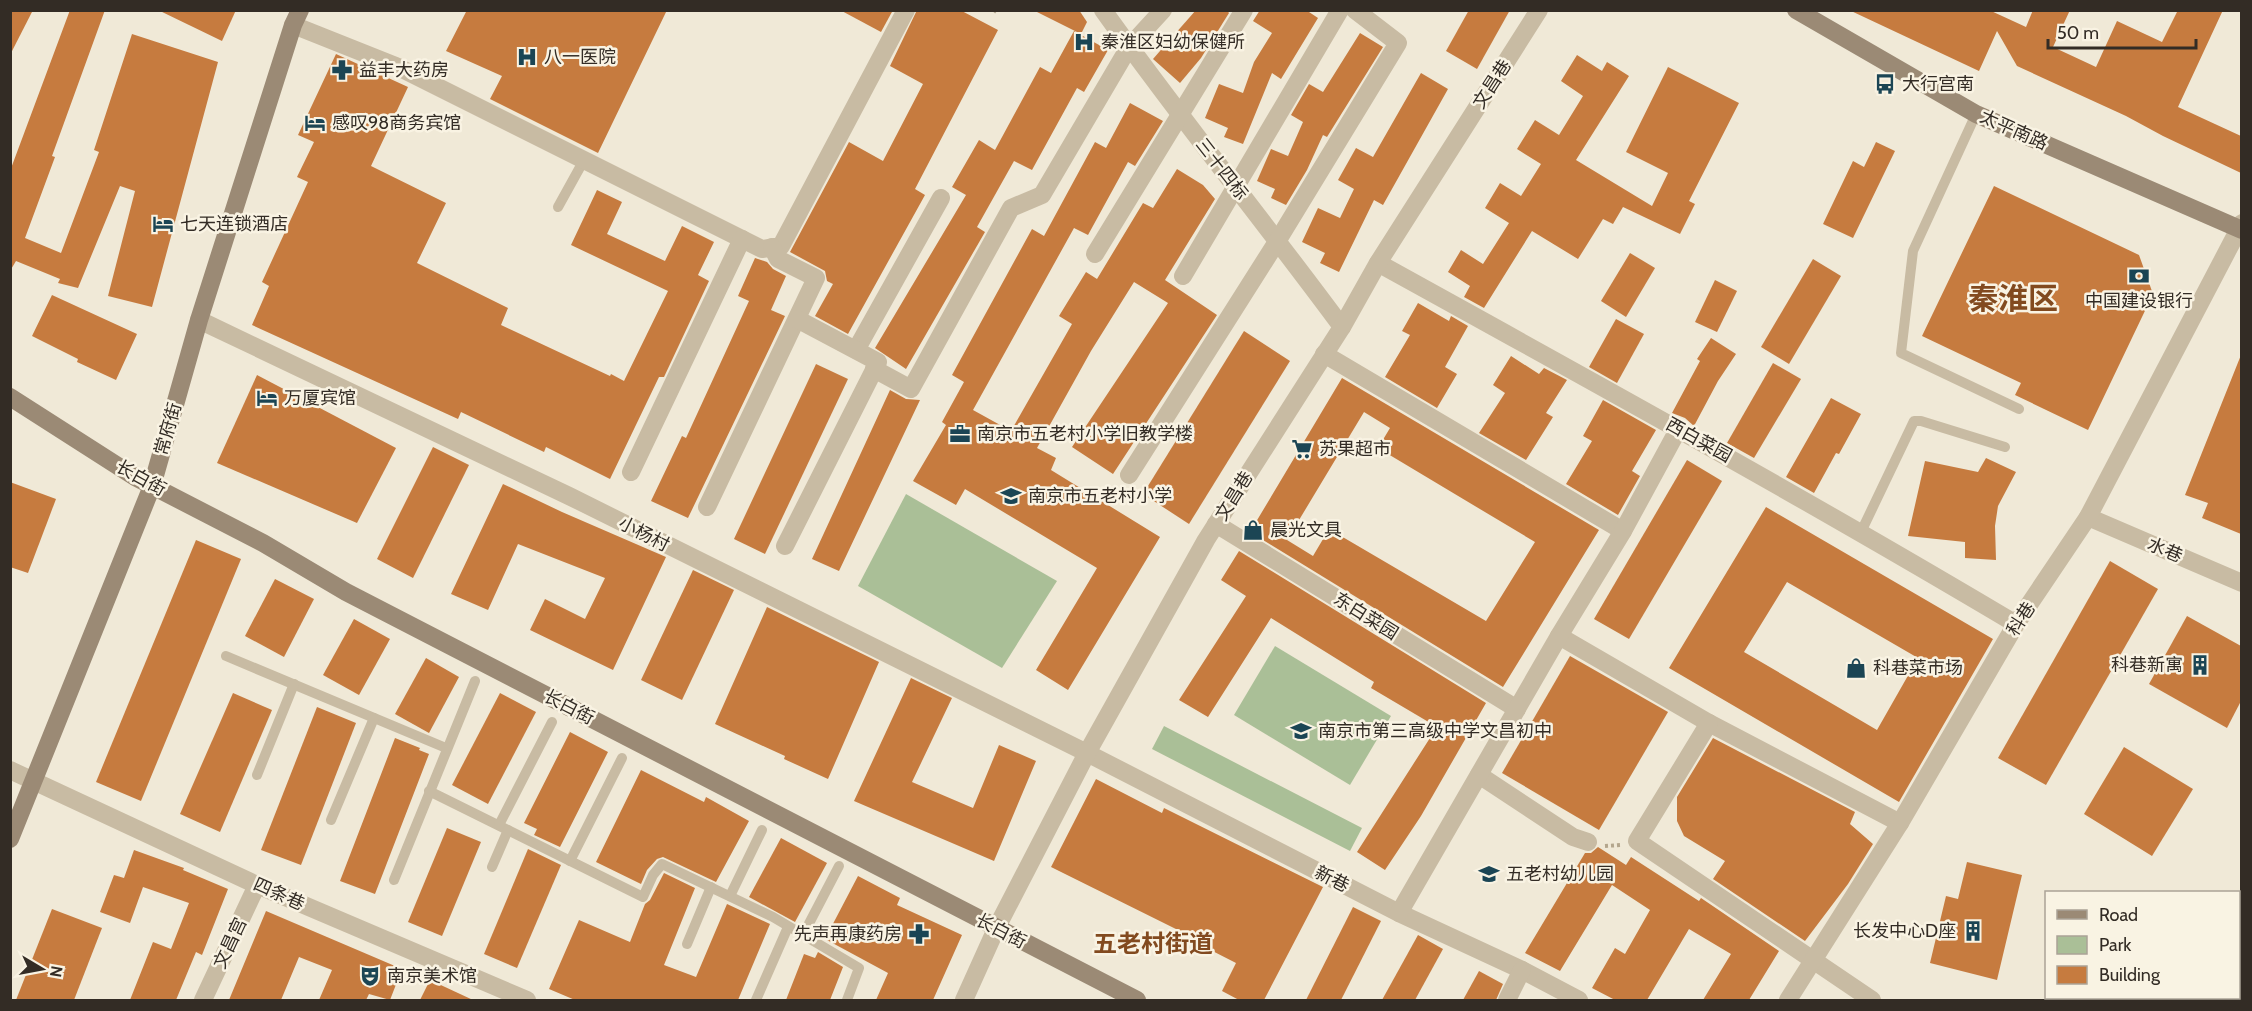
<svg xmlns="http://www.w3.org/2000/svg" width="2252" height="1011" font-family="Cabin,'Noto Sans SC',sans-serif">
	<rect width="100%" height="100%" fill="#f0e9d7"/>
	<g fill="#aabf97">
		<polygon points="906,494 1057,581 1002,668 858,586"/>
		<polygon points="1275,646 1391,716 1350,785 1234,715"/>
		<polygon points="1164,726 1362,828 1350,851 1152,749"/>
	</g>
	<g fill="#c67b3f" fill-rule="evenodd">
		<polygon points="10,10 33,10 10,55"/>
		<polygon points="70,10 105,10 52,156 55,157 25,238 61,253 99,152 94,150 132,34 218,62 152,307 108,296 135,191 120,186 78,288 58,283 60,279 16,261 10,271 10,171"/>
		<polygon points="158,10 236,10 222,41"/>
		<polygon points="467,10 667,10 598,153 490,99 502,76 446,51"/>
		<polygon points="840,10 893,10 881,32"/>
		<polygon points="917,10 960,10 998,30 915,189 925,195 848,334 815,316 833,284 827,281 825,271 790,252 849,142 883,161 923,84 890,66"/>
		<polygon points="1033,10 1079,10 1087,22 1081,34"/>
		<polygon points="1196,10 1227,10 1229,13 1201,58 1180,83 1153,59"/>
		<polygon points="1260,10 1306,10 1318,18 1281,79 1272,73 1243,144 1224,137 1228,128 1205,118 1219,84 1243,93 1254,62 1272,33 1253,21"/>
		<polygon points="1469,10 1510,10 1477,69 1446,51"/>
		<polygon points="1849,10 1989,10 2026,27 2033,10 2070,10 2053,47 2096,67 2117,21 2162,42 2178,10 2223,10 2178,107 2241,136 2241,173 2163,136 2126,116 2017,66 1997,31 1979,71"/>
		<polygon points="1074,31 1108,50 1084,92 1077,88 1032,170 1014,161 977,227 985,232 906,369 875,348 966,195 952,187 979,140 995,150 1040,67 1051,73"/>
		<polygon points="1360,33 1383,47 1327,137 1323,135 1307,170 1286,205 1271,198 1275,189 1257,181 1271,149 1288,156 1303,122 1291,115 1309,84 1323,92"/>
		<polygon points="336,54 408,87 371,166 446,203 417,263 508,308 501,325 610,376 611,374 624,381 668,291 571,245 597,190 622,202 607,234 665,261 682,226 714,242 698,275 709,281 664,377 659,377 610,479 546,447 544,452 461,412 458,419 252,325 269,286 262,282 308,182 297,177 314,142 298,135"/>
		<polygon points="1577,55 1602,71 1607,62 1629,76 1576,160 1652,206 1668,173 1626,152 1668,67 1739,103 1689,201 1695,204 1680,234 1623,207 1613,224 1603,219 1578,259 1532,231 1484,308 1464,297 1470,286 1448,272 1461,250 1483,264 1509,223 1485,208 1500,183 1521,196 1541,164 1517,149 1535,120 1559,135 1583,96 1561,81"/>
		<polygon points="1421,73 1448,89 1383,205 1374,200 1339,272 1320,263 1325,253 1302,242 1318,208 1340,218 1354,189 1338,180 1356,148 1373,157"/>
		<polygon points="1130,103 1163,121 1135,166 1128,162 1088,235 1074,228 973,410 1011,431 1072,324 1059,316 1086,272 1097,279 1143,203 1153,208 1177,169 1203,185 1215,199 1165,280 1217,315 1113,474 1072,447 1168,303 1134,282 1091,351 1037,448 1056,458 1051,470 1160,537 1068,690 1036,670 1097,568 965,489 956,505 913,481 946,425 942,422 964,382 952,375 1032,229 1044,236 1095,142 1106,148"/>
		<polygon points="1876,142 1895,151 1853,238 1823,224 1853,161 1864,167"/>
		<polygon points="1994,186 2139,255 2153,294 2088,430 2015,395 2021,383 1922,336"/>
		<polygon points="1630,253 1655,268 1626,317 1601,301"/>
		<polygon points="755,258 767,262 773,269 786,276 771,310 785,316 688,518 651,501 682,436 686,438 749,301 738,296"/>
		<polygon points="1813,259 1841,276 1789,364 1761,347"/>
		<polygon points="1715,280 1737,291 1717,332 1695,322"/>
		<polygon points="52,295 137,334 116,380 77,362 78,359 32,336"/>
		<polygon points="1418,303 1449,321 1451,316 1468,326 1445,367 1457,374 1437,408 1385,377 1410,335 1402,331"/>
		<polygon points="1616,319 1644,334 1617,383 1589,367"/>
		<polygon points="1244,331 1290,361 1189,524 1143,494"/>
		<polygon points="1711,338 1736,354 1718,381 1694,426 1685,418 1672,413 1700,361 1697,359"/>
		<polygon points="2241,355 2241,534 2202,518 2208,503 2185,495"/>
		<polygon points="1511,356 1539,374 1544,368 1567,380 1546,413 1553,417 1526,460 1479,433 1505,393 1493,385"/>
		<polygon points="1773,363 1801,379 1754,458 1727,443"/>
		<polygon points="816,364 848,379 765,554 734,539"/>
		<polygon points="257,375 396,448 357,523 217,463"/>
		<path d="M1342,378L1599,530L1503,687L1250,532ZM1364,412L1390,428L1378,448L1535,542L1486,621L1329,529L1313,556L1287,540Z"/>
		<polygon points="890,390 906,399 920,400 839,571 812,559"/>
		<polygon points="1831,398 1861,414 1839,454 1836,453 1814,493 1786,477"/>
		<polygon points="1603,400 1656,430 1632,471 1640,476 1618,515 1566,484 1592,441 1583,436"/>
		<polygon points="433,447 469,465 413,578 377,559"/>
		<polygon points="1986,458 2016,472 1998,506 1995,526 1996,560 1965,558 1965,542 1908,536 1925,461 1978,472"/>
		<polygon points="1687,460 1722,481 1629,639 1594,619"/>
		<polygon points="10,482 56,499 28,573 10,567"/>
		<polygon points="503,484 562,512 666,557 613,670 530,630 545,599 585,619 605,578 518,544 488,610 451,594"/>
		<path d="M1766,507L1993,639L1899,802L1669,668ZM1787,582L1918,658L1877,730L1744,652Z"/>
		<polygon points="196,540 241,559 141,801 96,782"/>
		<polygon points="1239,551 1486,703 1421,816 1385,870 1357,852 1437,727 1371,688 1374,682 1271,618 1208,717 1179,700 1246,596 1221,580"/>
		<polygon points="2110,561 2158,589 2046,785 1998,758"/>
		<polygon points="693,570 734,590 682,700 641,680"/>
		<polygon points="275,579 314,599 284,657 245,636"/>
		<polygon points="767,607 879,662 828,779 784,759 785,756 715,724"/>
		<polygon points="2187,616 2241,646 2241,701 2227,728 2149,684"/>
		<polygon points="354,619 390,639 359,695 323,675"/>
		<polygon points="1570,656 1668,712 1599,830 1502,773"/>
		<polygon points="426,658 459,677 429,733 395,714"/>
		<polygon points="911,678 952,698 912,782 973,808 999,745 1036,761 994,861 854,801"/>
		<polygon points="233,693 272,710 220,832 180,814"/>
		<polygon points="500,693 536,712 488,804 452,785"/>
		<polygon points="317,707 356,723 301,865 261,850"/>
		<polygon points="570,732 608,752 560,847 534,835 537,829 524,823"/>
		<polygon points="395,738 420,748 419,750 429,754 375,894 340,881"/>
		<polygon points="1713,738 1855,812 1850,824 1873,844 1848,884 1805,941 1713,879 1725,861 1684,836 1677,821 1677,797"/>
		<polygon points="2124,747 2193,789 2152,856 2084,814"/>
		<polygon points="641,770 704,802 706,797 749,821 716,882 663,857 657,859 647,870 641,884 596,862"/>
		<polygon points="1096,779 1162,813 1164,808 1323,887 1264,1000 1239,1000 1222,991 1236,963 1187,938 1188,935 1051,867"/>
		<polygon points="447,828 481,842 442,936 408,922"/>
		<polygon points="781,838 827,863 795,922 749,897"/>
		<polygon points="1598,847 1626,865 1631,857 1699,901 1701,898 1779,951 1749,1000 1703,1000 1731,954 1689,929 1647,1000 1615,1000 1592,988 1615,948 1625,954 1650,910 1612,885 1560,971 1525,953 1585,853 1591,853"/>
		<polygon points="528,849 561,865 517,968 484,954"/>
		<polygon points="134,850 184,868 183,870 228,889 202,955 196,952 176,1000 130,1000 153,942 171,949 189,903 143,887 130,923 100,912 114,875 124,878"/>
		<polygon points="1967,862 2022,875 1997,980 1930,963 1946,896 1958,899"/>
		<polygon points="664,873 695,888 664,965 696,977 727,904 770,924 738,1000 575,1000 549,989 579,920 630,942 645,904 650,900"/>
		<polygon points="858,876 900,898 897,905 962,935 933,1000 876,1000 888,973 825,939"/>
		<polygon points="1353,907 1381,921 1341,1000 1306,1000"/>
		<polygon points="52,909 102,928 74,1000 16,1000"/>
		<polygon points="266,911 402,969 390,1000 369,994 366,1000 319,1000 332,970 299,957 281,1000 229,1000"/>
		<polygon points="1418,935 1443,949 1415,1000 1382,1000"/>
		<polygon points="818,952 843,967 830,1000 786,1000 804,954 815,958"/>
		<polygon points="1479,971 1503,984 1496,1000 1463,1000"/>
		<polygon points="430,980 473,1000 420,1000"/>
	</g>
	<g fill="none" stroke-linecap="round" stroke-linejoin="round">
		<g stroke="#b4a68d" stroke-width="4" stroke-dasharray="3 3" stroke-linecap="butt">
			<polyline points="994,10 998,13"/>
			<polyline points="1605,846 1621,845"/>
		</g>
		<g stroke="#c8bba3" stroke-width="10">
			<polyline points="1976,114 1913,251 1901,353 2019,409"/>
			<polyline points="558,207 584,160"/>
			<polyline points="1861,532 1914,421 1921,421 2005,447"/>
			<polyline points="226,656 446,748"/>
			<polyline points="257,775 294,684"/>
			<polyline points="429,791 643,897 653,875 662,864 773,917 859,968 847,1000"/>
			<polyline points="331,820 374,718"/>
			<polyline points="499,825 552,722"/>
			<polyline points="570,861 622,758"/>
			<polyline points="492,867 508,830"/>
			<polyline points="394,880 475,681"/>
			<polyline points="730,896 762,830"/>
			<polyline points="803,935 839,866"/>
			<polyline points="687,944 711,887"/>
			<polyline points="756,1000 788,927"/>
		</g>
		<g stroke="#c8bba3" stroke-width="18">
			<path d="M1103,10C1180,118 1263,220 1342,327"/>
			<polyline points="293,25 396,66 762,249 781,246 906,10"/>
			<polyline points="1095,254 1244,10"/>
			<path d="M1378,263C1592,381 1806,499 2016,624"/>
			<polyline points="1183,276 1340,10"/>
			<polyline points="199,320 569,496 1087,753 1399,913 1522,970 1579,1000"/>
			<polyline points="856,350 941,198"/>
			<polyline points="1324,354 1623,531"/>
			<polyline points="874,369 911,389 1011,208 1042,195 1129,47 1163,10"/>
			<polyline points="631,472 742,239"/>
			<polyline points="1129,475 1278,240 1398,43 1355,10"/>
			<polyline points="707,507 816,278 778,259 772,247"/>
			<polyline points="2088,517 2242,583"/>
			<polyline points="1216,524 1517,709"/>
			<polyline points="785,546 878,362 797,319"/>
			<polyline points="1559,636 1709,723 1900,823"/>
			<polyline points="1709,723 1637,841 1872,1000"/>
			<polyline points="10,770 257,885 527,1000"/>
			<polyline points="1479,775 1573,837 1588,842"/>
			<polyline points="1399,913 1559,636 1623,531 1679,428"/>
			<polyline points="203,1000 257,885"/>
			<polyline points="964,1000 996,929 1087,753 1206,540 1342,327 1378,263 1539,10"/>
			<polyline points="1507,1000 1522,970"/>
			<polyline points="1788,1000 1900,823 2016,624 2088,517 2242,223"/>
		</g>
		<g stroke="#9b8a75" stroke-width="18">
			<polyline points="1796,10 1976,114 2242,230"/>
			<polyline points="10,397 135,477 263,543 346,592 1137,1000"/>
			<polyline points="10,839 152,486 199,320 293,25 300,10"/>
		</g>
	</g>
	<defs>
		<g id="hospital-bare" transform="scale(1.62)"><path d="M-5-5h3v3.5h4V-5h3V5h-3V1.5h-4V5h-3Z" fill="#1b4554" stroke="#f9f3e3" stroke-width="2.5" paint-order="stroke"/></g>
		<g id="pharmacy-bare" transform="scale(1.62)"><path d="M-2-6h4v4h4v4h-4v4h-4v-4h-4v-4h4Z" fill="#1b4554" stroke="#f9f3e3" stroke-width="2.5" paint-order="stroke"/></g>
		<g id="bus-bare" transform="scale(1.62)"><path d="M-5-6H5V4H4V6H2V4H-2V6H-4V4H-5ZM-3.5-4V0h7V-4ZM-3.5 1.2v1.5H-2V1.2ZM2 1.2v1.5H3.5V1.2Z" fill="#1b4554" stroke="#f9f3e3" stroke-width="2.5" paint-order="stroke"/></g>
		<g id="hotel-bare" transform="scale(1.62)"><path d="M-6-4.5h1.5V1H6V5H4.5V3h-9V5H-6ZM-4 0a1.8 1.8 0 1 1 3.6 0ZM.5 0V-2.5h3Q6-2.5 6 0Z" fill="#1b4554" stroke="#f9f3e3" stroke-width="2.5" paint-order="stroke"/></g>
		<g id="bank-bare" transform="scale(1.62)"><path d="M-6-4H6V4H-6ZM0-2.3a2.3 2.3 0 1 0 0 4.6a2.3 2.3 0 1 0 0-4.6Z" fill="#1b4554" stroke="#f9f3e3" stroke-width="2.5" paint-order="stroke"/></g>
		<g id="office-bare" transform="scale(1.62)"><path d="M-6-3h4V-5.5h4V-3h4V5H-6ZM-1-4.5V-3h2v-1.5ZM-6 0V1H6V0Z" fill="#1b4554" stroke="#f9f3e3" stroke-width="2.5" paint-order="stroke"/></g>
		<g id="supermarket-bare" transform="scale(1.62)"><path d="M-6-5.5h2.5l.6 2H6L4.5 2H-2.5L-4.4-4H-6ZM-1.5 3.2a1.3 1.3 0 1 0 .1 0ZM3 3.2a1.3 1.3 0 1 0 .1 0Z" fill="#1b4554" stroke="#f9f3e3" stroke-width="2.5" paint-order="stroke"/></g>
		<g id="school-bare" transform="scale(1.62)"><path d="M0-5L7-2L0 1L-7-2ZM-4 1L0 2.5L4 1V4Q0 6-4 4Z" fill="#1b4554" stroke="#f9f3e3" stroke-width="2.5" paint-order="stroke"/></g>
		<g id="shop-bare" transform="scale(1.62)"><path d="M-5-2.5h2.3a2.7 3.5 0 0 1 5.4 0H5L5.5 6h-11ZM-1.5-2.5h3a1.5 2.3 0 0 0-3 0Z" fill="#1b4554" stroke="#f9f3e3" stroke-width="2.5" paint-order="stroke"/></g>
		<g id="building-bare" transform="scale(1.62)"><path d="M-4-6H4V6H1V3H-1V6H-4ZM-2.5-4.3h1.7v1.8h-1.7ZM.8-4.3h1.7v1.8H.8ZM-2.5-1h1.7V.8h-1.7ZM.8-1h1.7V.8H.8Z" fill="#1b4554" stroke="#f9f3e3" stroke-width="2.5" paint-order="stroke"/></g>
		<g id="theatre-bare" transform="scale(1.62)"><path d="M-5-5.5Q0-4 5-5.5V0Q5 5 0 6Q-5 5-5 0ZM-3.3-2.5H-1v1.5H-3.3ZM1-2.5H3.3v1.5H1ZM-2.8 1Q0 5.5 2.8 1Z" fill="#1b4554" stroke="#f9f3e3" stroke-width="2.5" paint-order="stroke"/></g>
	</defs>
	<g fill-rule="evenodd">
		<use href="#hospital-bare" x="1084" y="42"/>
		<use href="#hospital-bare" x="527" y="57"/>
		<use href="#pharmacy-bare" x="342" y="70"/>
		<use href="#bus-bare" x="1885" y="84"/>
		<use href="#hotel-bare" x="315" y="123"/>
		<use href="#hotel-bare" x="163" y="224"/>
		<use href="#bank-bare" x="2139" y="276"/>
		<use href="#hotel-bare" x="267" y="398"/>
		<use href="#office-bare" x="960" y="434"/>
		<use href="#supermarket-bare" x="1302" y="449"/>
		<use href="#school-bare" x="1011" y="496"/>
		<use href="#shop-bare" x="1253" y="530"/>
		<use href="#building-bare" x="2200" y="665"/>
		<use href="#shop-bare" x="1856" y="668"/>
		<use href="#school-bare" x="1301" y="731"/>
		<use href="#school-bare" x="1489" y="874"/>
		<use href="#building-bare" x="1973" y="931"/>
		<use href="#pharmacy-bare" x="919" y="934"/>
		<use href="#theatre-bare" x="370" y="976"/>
	</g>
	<g text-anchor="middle" stroke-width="5" stroke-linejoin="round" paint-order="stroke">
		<g font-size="18" fill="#332c25" stroke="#f9f3e3" text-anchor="start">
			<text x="1101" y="48">秦淮区妇幼保健所</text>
			<text x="544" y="63">八一医院</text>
			<text x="359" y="76">益丰大药房</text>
			<text x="1902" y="90">大行宫南</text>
			<text x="332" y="129">感叹98商务宾馆</text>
			<text x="180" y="230">七天连锁酒店</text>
			<text x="2139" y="307" text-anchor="middle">中国建设银行</text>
			<text x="284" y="404">万厦宾馆</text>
			<text x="977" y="440">南京市五老村小学旧教学楼</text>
			<text x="1319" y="455">苏果超市</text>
			<text x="1028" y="502">南京市五老村小学</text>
			<text x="1270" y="536">晨光文具</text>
			<text x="2183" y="671" text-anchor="end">科巷新寓</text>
			<text x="1873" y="674">科巷菜市场</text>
			<text x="1318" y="737">南京市第三高级中学文昌初中</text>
			<text x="1506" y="880">五老村幼儿园</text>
			<text x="1956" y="937" text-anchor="end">长发中心D座</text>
			<text x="902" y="940" text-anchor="end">先声再康药房</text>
			<text x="387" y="982">南京美术馆</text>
		</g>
		<g font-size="18" fill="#332c25" stroke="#f9f3e3">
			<text transform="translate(1492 84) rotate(-57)" y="6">文昌巷</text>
			<text transform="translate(2014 130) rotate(24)" y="6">太平南路</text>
			<text transform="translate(1222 169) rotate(52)" y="6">三十四标</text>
			<text transform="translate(168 429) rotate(-74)" y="6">常府街</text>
			<text transform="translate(1699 440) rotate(29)" y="6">西白菜园</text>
			<text transform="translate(141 478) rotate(29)" y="6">长白街</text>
			<text transform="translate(1234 496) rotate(-58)" y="6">文昌巷</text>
			<text transform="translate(644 534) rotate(27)" y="6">小杨村</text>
			<text transform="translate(2165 550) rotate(23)" y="6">水巷</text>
			<text transform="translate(1366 616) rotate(32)" y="6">东白菜园</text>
			<text transform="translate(2021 619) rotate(-57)" y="6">科巷</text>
			<text transform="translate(569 707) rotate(27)" y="6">长白街</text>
			<text transform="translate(1332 879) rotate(27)" y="6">新巷</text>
			<text transform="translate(279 894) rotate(24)" y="6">四条巷</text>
			<text transform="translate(1001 931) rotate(27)" y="6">长白街</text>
			<text transform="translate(230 943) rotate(-65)" y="6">文昌宫</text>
		</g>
		<g font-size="24" font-weight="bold" fill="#824a1f" stroke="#f9f3e3">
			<text x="1153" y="952">五老村街道</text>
		</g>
		<g font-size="30" font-weight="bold" fill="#824a1f" stroke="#f9f3e3">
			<text x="2013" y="309">秦淮区</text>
		</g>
	</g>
	<rect width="2252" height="1011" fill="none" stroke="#332c25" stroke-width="24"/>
	<rect x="2045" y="891" width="195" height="108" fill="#f9f3e3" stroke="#aaa397" stroke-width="1.5"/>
	<rect x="2057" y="910" width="30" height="9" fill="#9b8a75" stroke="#aaa397" stroke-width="1.5"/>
	<text x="2099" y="921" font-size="18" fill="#332c25">Road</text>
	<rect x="2057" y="936" width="30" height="18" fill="#aabf97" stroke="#aaa397" stroke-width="1.5"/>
	<text x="2099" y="951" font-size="18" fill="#332c25">Park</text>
	<rect x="2057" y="966" width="30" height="18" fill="#c67b3f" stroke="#aaa397" stroke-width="1.5"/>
	<text x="2099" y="981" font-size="18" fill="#332c25">Building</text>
	<g transform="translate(42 969) rotate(100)" stroke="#f9f3e3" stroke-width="4.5" paint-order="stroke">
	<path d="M0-4.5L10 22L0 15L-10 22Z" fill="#332c25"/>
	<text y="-9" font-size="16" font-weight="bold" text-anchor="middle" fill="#332c25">N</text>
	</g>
	<path d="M2048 39v9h148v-9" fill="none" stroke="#332c25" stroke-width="3"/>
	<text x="2057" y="39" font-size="18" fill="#332c25" stroke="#f9f3e3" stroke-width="4.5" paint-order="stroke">50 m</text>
</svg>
